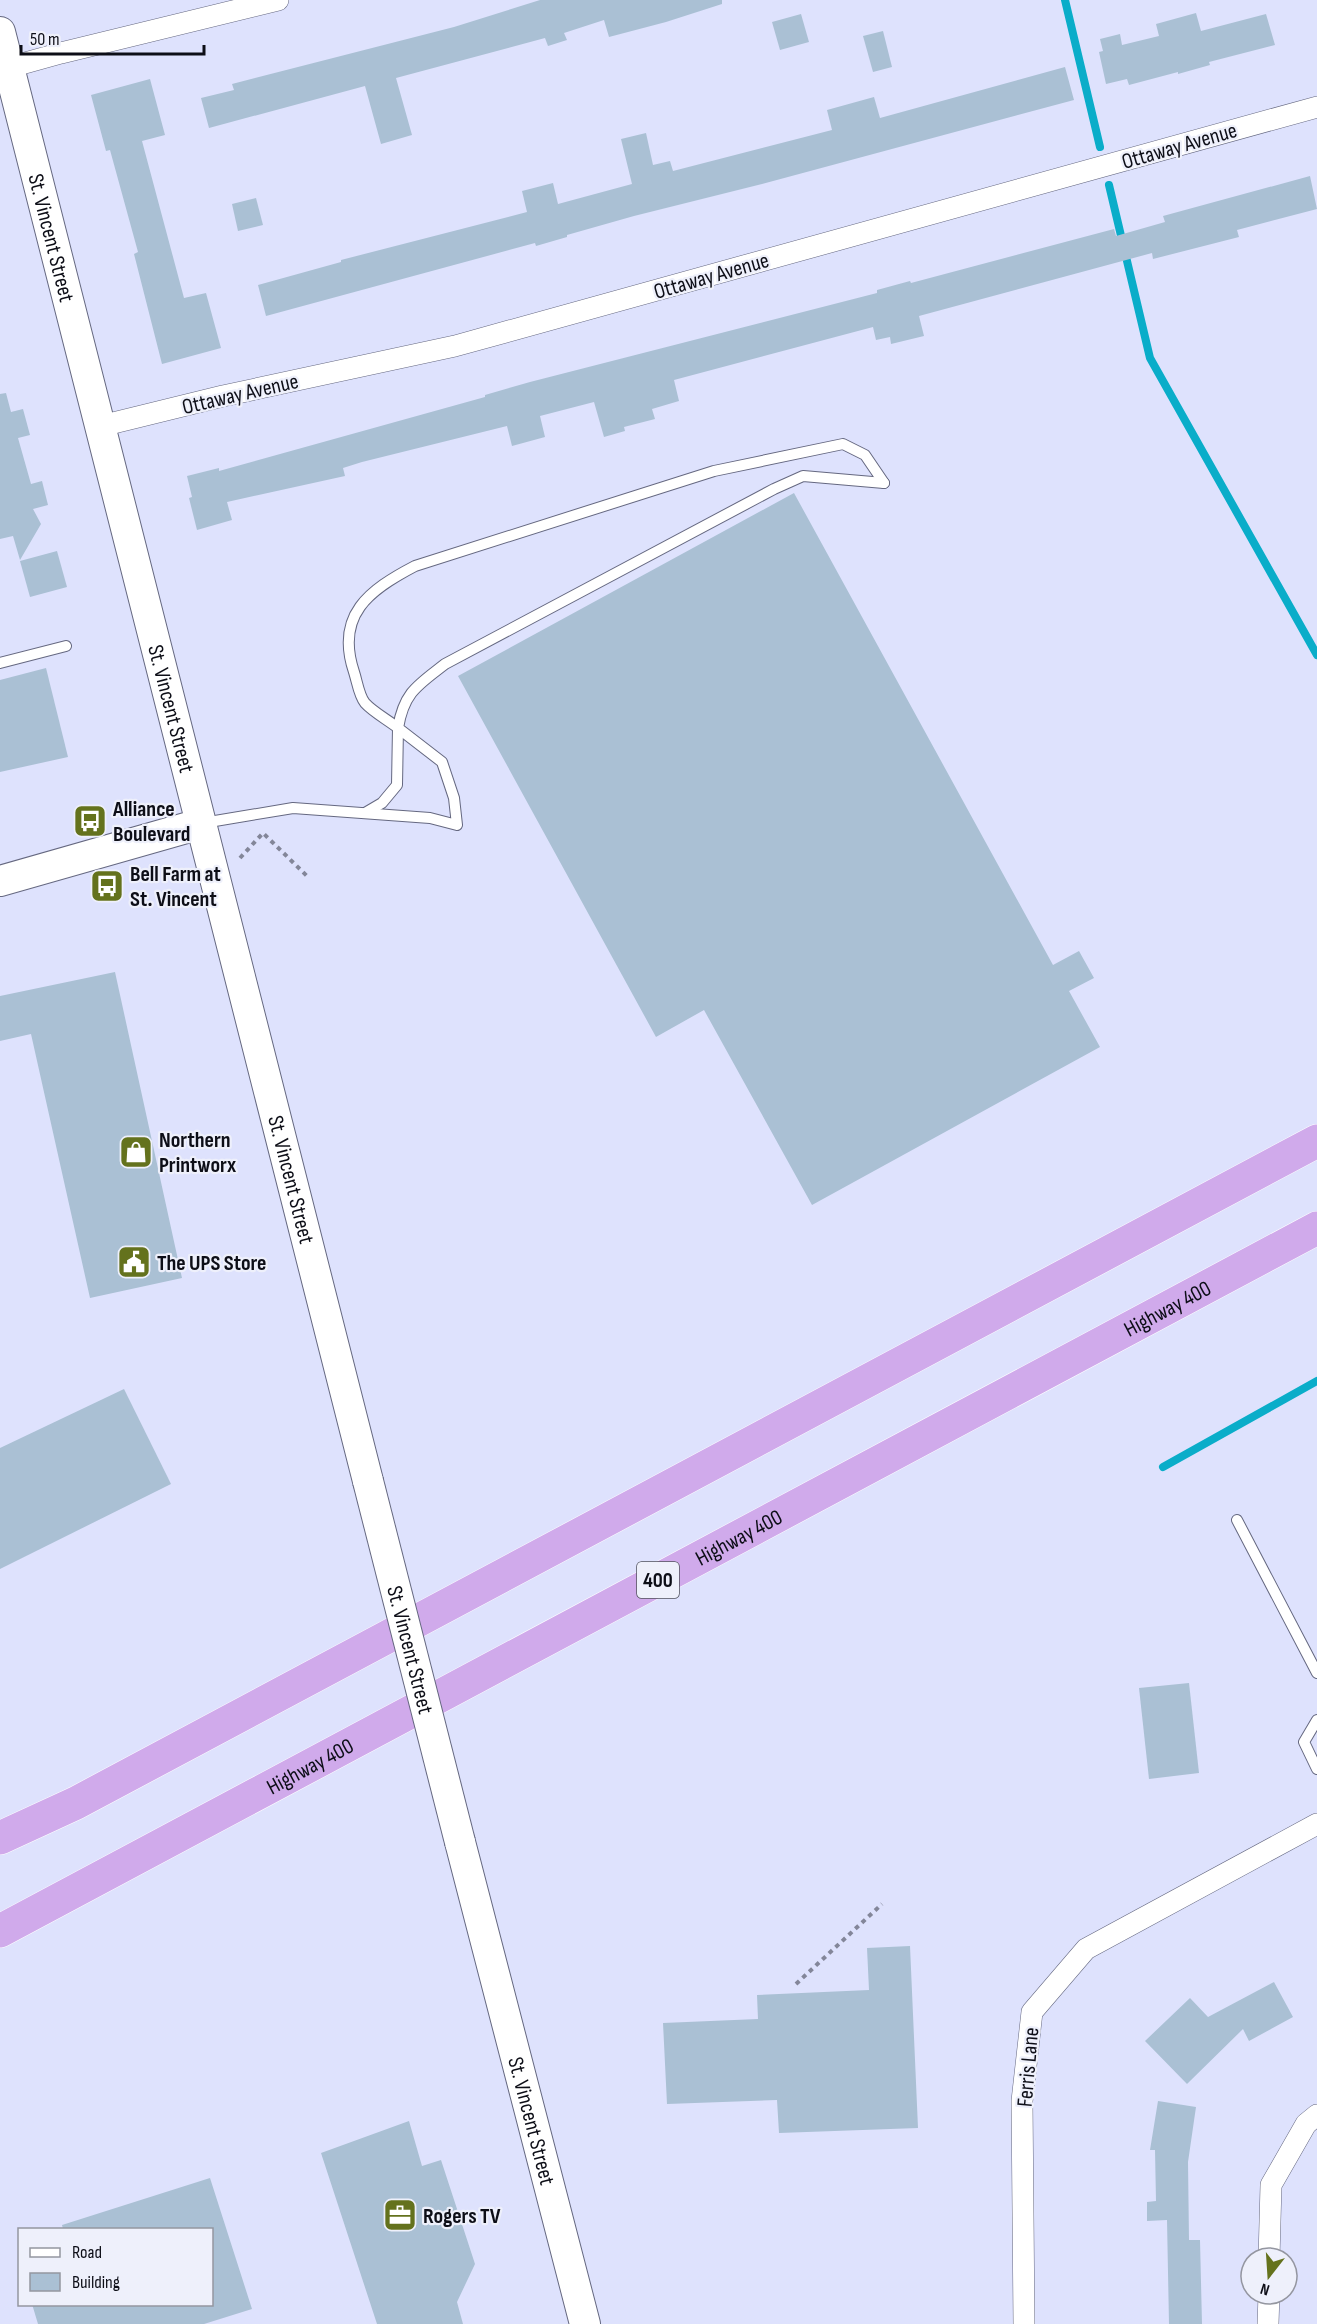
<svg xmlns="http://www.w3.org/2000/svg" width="1317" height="2324" font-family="'Sofia Sans Condensed',sans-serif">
	<rect width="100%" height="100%" fill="#dee2fd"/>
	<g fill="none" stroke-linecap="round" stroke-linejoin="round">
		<g stroke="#0aadc9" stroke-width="8">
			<polyline points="1065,0 1100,147"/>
			<polyline points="1109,185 1150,358 1317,655"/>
			<polyline points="1163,1467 1317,1381"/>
		</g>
	</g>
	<g fill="#aac0d4">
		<polygon points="540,0 722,0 722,4 666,22 609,37 604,20 564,33 567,40 548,46 545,38 396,78 412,135 381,144 365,86 209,128 201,98 234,90 232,84 454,27"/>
		<polygon points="1196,13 1201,31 1266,14 1275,45 1209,62 1210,65 1178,74 1178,72 1129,85 1127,79 1106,84 1099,52 1103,51 1100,39 1120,34 1122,45 1159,36 1156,24"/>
		<polygon points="801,14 809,42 780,50 772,22"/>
		<polygon points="883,31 892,67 873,72 863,36"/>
		<polygon points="1065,67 1074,100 762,184 634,216 567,235 567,237 536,246 535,243 266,316 258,285 341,262 341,260 527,212 522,191 553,183 558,204 632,184 621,139 646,133 653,165 670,161 673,171 832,130 827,110 874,97 880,118"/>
		<polygon points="150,79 165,135 142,141 184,298 206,293 221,348 162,364 134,254 138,252 110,150 106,151 91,95"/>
		<polygon points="1310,176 1317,209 1237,230 1239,237 1153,259 1152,253 919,316 924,336 891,344 890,337 876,340 873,327 674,380 679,401 652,409 655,419 624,427 625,431 604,437 594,402 540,416 545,437 512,446 507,426 362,462 343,468 345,476 227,502 232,520 197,530 189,498 192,497 187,476 219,468 219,471 485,397 485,395 530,382 877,293 877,290 910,281 911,283 1114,229 1116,236 1165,222 1163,216"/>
		<polygon points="256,198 263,225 238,231 232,204"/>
		<polygon points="6,393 11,412 23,409 30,435 18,438 31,484 42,481 48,505 33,509 41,524 20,560 13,536 0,539 0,394"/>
		<polygon points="794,493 1053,965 1079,951 1094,978 1069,991 1100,1047 812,1205 704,1010 656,1037 458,676"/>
		<polygon points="57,551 67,587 30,597 20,561"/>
		<polygon points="46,668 68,757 0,772 0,680"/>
		<polygon points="115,972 182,1278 90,1298 31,1034 0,1041 0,996"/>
		<polygon points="124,1389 171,1484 0,1569 0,1448"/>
		<polygon points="1189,1683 1199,1773 1149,1779 1139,1688"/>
		<polygon points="910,1946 918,2128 779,2133 777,2100 667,2104 663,2023 758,2019 757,1995 869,1990 867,1948"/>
		<polygon points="1274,1982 1293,2017 1249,2041 1243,2029 1187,2084 1145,2041 1190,1998 1208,2017"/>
		<polygon points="1158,2101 1196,2107 1188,2162 1189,2240 1200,2240 1202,2324 1169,2324 1167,2220 1147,2221 1147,2202 1156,2201 1155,2150 1150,2150"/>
		<polygon points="409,2121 422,2166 441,2160 475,2264 457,2302 463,2324 377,2324 321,2153"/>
		<polygon points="210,2178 252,2309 204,2324 38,2324 32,2304 212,2304 212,2229 63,2229 62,2225"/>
	</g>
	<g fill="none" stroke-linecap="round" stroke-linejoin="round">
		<g stroke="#656880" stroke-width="12">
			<g id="lane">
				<polyline points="0,663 66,646"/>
				<path d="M365,813L382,803L397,785L398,728C388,720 373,712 365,703C359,696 357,681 354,672C335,615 369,590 415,566L714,471L843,444L865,455L884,483"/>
				<path d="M203,823L293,808L430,818L457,825L454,798L442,762L398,728C404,692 418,685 445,664L774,489L803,476L884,483"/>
				<polyline points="1237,1520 1317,1673"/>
				<polyline points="1317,1720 1304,1742 1317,1769"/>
			</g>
		</g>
		<g stroke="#656880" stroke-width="22">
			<g id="street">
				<polyline points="0,70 61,53 278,0"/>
				<polyline points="101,426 223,396 455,346 1317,107"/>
				<polyline points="1269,2258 1271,2185 1306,2124 1317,2115"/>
				<polyline points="1024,2324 1022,2101 1032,2012 1086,1949 1317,1824"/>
				<polyline points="1268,2324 1269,2294"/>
			</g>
		</g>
		<g stroke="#656880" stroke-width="32">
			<g id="secondary">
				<path id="s1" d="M0,32C122,516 247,998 368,1481"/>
				<polyline points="0,881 200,824"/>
				<path id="s2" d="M460,1842L585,2324"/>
			</g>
		</g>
		<g stroke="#fff" stroke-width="34">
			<g id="highway">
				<polyline points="0,1838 76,1803 1317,1141"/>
				<path id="s3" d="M0,1931L1317,1228"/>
			</g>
		</g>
		<g stroke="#838699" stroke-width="4" stroke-dasharray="4.5 4.5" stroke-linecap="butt">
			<polyline points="240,858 263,833 308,877"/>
			<polyline points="796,1984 882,1904"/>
		</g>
		<use href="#lane" stroke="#fff" stroke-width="10"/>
		<use href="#street" stroke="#fff" stroke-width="21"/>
		<use href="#secondary" stroke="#fff" stroke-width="30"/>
		<use href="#highway" stroke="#d0aaeb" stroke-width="33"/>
		<g stroke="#656880" stroke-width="32" stroke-linecap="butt">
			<g id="secondary-bridge">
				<path id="s4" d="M368,1481L460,1842"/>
			</g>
		</g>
		<use href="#secondary-bridge" stroke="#fff" stroke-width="30"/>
	</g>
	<defs>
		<g id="bus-square" transform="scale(1.725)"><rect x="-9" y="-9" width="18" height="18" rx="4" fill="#64721d" stroke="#eef0fb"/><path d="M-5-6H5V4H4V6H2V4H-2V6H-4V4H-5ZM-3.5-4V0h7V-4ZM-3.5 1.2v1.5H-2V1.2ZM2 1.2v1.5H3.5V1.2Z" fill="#fff"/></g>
		<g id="shop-square" transform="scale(1.725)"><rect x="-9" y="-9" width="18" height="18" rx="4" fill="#64721d" stroke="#eef0fb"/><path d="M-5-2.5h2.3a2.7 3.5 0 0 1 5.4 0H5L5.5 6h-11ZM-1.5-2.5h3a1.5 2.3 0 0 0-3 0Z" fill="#fff"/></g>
		<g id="civic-square" transform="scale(1.725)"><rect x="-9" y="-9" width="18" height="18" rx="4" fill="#64721d" stroke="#eef0fb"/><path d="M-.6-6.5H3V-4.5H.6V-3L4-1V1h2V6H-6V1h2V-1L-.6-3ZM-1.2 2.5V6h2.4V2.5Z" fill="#fff"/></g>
		<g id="office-square" transform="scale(1.725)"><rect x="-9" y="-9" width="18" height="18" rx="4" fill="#64721d" stroke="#eef0fb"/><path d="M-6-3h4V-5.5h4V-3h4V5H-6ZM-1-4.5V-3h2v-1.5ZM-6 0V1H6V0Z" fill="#fff"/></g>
	</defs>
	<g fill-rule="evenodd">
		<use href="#bus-square" x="90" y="821"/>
		<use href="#bus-square" x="107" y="886"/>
		<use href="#shop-square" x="136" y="1152"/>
		<use href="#civic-square" x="134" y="1262"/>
		<use href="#office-square" x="400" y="2215"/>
	</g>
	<g text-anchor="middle" stroke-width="4.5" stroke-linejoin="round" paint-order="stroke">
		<rect fill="#eef0fb" stroke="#50525b" stroke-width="1.5" x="637" y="1562" width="42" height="36" rx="4.5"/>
		<g font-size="21" font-weight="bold" fill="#0d0e17">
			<text x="658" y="1587">400</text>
		</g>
		<g font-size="22" fill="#0d0e17" stroke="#eef0fb">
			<text transform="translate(1179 145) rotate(-16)" y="8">Ottaway Avenue</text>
			<text dy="8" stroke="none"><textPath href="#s1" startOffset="212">St. Vincent Street</textPath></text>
			<text transform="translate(711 275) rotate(-16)" y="8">Ottaway Avenue</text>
			<text transform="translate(240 393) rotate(-13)" y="8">Ottaway Avenue</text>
			<text dy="8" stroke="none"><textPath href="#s1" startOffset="698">St. Vincent Street</textPath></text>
			<text dy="8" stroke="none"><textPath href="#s1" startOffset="1184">St. Vincent Street</textPath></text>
			<text dy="8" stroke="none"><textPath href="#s3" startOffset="1323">Highway 400</textPath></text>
			<text dy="8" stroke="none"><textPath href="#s3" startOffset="837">Highway 400</textPath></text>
			<text dy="8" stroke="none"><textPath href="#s4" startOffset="174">St. Vincent Street</textPath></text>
			<text dy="8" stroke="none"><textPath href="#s3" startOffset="351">Highway 400</textPath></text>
			<text transform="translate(1027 2067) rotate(-85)" y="8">Ferris Lane</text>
			<text dy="8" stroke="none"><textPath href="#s2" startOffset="288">St. Vincent Street</textPath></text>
		</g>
		<g font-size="22" font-weight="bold" fill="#0d0e17" stroke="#eef0fb" text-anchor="start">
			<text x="113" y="816">Alliance<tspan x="113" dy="25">Boulevard</tspan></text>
			<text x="130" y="881">Bell Farm at<tspan x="130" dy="25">St. Vincent</tspan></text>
			<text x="159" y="1147">Northern<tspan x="159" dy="25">Printworx</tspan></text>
			<text x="157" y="1270">The UPS Store</text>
			<text x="423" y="2223">Rogers TV</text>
		</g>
	</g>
	<rect x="18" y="2228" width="195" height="78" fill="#eef0fb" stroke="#9496a0" stroke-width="1.5"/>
	<rect x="30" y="2248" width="30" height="9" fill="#ffffff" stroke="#9496a0" stroke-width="1.5"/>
	<text x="72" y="2258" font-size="18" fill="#0d0e17">Road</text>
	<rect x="30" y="2273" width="30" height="18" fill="#aac0d4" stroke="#9496a0" stroke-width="1.5"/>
	<text x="72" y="2288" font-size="18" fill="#0d0e17">Building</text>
	<g transform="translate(1269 2276) rotate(197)"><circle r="28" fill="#eef0fb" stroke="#9496a0" stroke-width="1.5"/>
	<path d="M0-4.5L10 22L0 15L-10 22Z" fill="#64721d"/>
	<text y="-9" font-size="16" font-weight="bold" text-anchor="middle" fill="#0d0e17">N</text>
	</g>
	<path d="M21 45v9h183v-9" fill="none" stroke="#0d0e17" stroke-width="3"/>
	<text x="30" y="45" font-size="18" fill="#0d0e17" stroke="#eef0fb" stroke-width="4.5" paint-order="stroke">50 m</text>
</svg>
